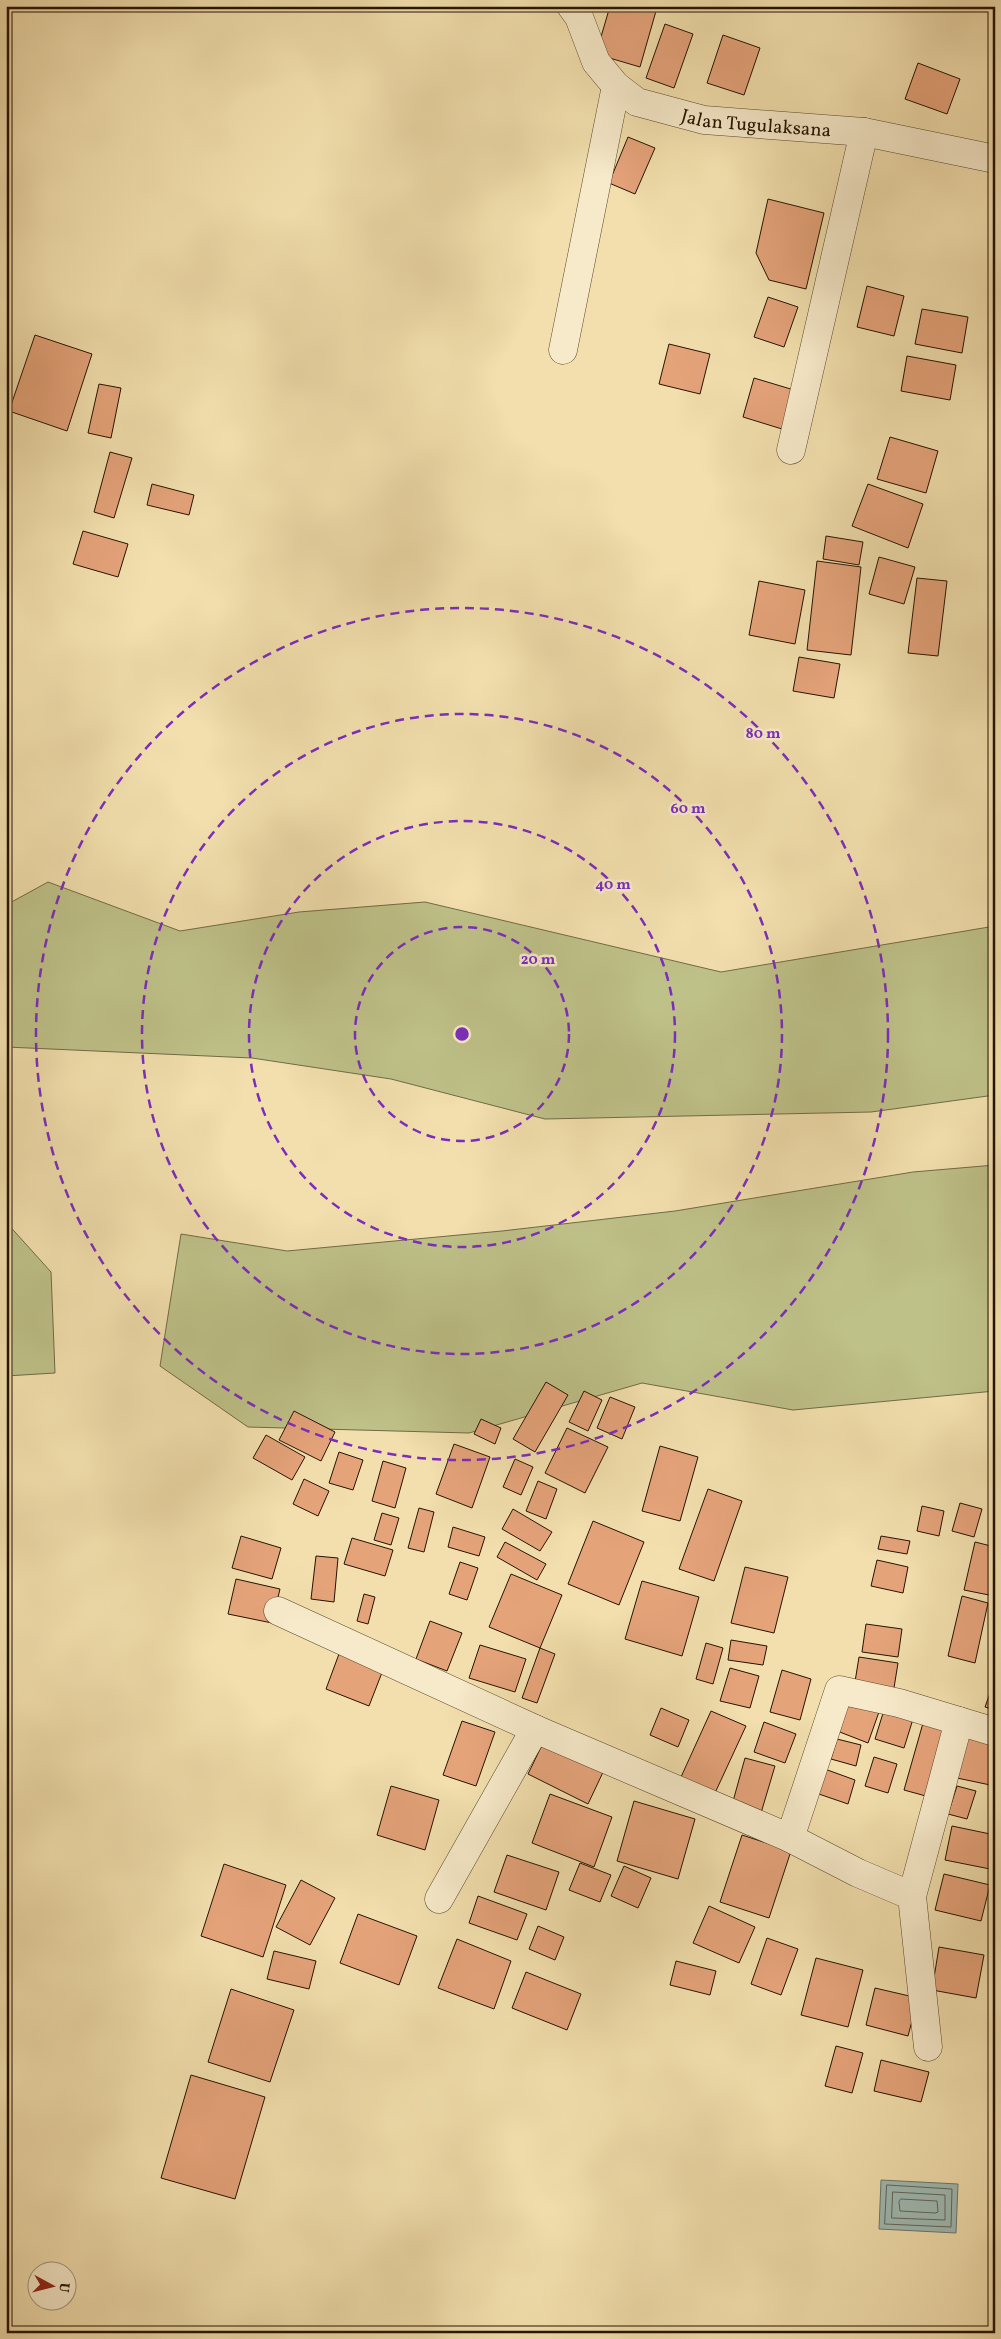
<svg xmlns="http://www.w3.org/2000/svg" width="1001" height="2339" font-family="Vollkorn,serif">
	<rect width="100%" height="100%" fill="#f2dfad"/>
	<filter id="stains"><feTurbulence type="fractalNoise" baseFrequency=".004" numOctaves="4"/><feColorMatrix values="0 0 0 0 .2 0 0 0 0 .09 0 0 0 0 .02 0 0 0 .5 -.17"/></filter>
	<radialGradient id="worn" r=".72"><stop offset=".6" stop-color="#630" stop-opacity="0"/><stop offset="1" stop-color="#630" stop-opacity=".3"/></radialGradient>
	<g fill="#bec188" stroke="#726a44">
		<polygon points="48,882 180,931 299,912 425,902 721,972 995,926 995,1095 871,1112 545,1119 391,1079 252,1058 6,1047 6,905"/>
		<polygon points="995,1165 995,1391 793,1410 642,1383 469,1433 248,1427 160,1366 181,1234 287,1251 502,1231 675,1211 913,1172"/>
		<polygon points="6,1222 51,1272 55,1373 6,1376"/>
	</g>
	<polygon fill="#9fbab4" stroke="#6e776c" points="881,2180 958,2184 956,2233 879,2229"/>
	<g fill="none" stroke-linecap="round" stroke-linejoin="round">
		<g stroke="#62665a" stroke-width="1">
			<polygon points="887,2185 952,2189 951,2227 885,2224"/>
			<polygon points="893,2192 945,2195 945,2220 892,2218"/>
			<polygon points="901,2199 937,2201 938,2212 935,2213 900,2211 899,2202"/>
		</g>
	</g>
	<g fill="#e5a37a" stroke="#251300">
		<polygon points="610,6 641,6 656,11 640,67 596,54"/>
		<polygon points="665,24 693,34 674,88 646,78"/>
		<polygon points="723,35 760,48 744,95 707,83"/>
		<polygon points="918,63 960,79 947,114 905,99"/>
		<polygon points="628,137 655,148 635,194 609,183"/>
		<polygon points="768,199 824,213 806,289 769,280 756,253"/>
		<polygon points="867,286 904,296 894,336 857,327"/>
		<polygon points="768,297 798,307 784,347 754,337"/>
		<polygon points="922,309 968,317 962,353 915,344"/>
		<polygon points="35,335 92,354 67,431 9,411"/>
		<polygon points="669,344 710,354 700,394 659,384"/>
		<polygon points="907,356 956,365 950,400 901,391"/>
		<polygon points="754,378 794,390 782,429 743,417"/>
		<polygon points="99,384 121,388 111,438 88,433"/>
		<polygon points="890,437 938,451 926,493 877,479"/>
		<polygon points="110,452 132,458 114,518 94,512"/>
		<polygon points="152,484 194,495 189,515 147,505"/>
		<polygon points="868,484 923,504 908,548 852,526"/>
		<polygon points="83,531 128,544 118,577 73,564"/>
		<polygon points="826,536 863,542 859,565 823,559"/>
		<polygon points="879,557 915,567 904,604 869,594"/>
		<polygon points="817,561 861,567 851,655 807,650"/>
		<polygon points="917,578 947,581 938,656 908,653"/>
		<polygon points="759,581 805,590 795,644 749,635"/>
		<polygon points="799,657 840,664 834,698 793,691"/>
		<polygon points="546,1382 568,1395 535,1452 513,1439"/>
		<polygon points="584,1391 602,1400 588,1431 569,1422"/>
		<polygon points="610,1397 635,1407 622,1439 597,1428"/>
		<polygon points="294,1411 335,1432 321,1461 279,1440"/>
		<polygon points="481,1419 501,1428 495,1444 474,1434"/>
		<polygon points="567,1428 608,1447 585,1493 545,1473"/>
		<polygon points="266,1435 305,1457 292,1480 253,1458"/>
		<polygon points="454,1444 490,1457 472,1508 436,1494"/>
		<polygon points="660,1446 698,1457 680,1521 642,1511"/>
		<polygon points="339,1452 363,1460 353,1490 329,1483"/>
		<polygon points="515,1459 533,1467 521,1495 503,1487"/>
		<polygon points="383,1461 406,1468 395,1508 372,1501"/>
		<polygon points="304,1479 329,1491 318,1516 293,1504"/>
		<polygon points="538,1481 557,1489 546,1519 526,1511"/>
		<polygon points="708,1489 742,1501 714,1581 679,1569"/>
		<polygon points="960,1503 982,1509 974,1537 952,1531"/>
		<polygon points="922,1506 944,1511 939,1536 917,1531"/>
		<polygon points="419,1508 434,1512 424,1552 408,1548"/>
		<polygon points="513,1509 552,1532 540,1551 502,1529"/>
		<polygon points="382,1513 399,1518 391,1545 374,1540"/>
		<polygon points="593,1521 644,1542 619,1605 568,1584"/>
		<polygon points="453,1527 485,1537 479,1556 448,1547"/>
		<polygon points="241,1536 281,1548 272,1579 232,1568"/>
		<polygon points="881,1536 910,1541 907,1554 878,1549"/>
		<polygon points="352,1538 393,1550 385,1576 344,1564"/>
		<polygon points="505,1542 546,1564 537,1580 497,1557"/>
		<polygon points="975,1542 995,1547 994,1596 964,1590"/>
		<polygon points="316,1556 338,1558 334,1602 311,1599"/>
		<polygon points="877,1560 908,1567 903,1593 871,1586"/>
		<polygon points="460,1562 478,1568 467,1600 449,1594"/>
		<polygon points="745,1567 788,1577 774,1633 731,1623"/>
		<polygon points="511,1574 562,1595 540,1648 489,1627"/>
		<polygon points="236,1579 280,1589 272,1623 228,1614"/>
		<polygon points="642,1581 699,1597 682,1656 625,1639"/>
		<polygon points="364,1594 375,1597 368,1624 357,1621"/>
		<polygon points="962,1596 988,1603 975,1663 948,1656"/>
		<polygon points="430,1621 462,1633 447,1671 416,1659"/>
		<polygon points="866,1624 902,1629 898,1657 862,1652"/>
		<polygon points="731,1640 767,1646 763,1665 728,1660"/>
		<polygon points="706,1643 723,1648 713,1684 696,1679"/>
		<polygon points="480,1645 526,1659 515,1692 469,1678"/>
		<polygon points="540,1648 555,1654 537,1703 522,1698"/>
		<polygon points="339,1654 383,1670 369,1706 326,1689"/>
		<polygon points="859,1657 898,1663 893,1694 854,1688"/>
		<polygon points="730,1668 759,1676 750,1708 720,1701"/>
		<polygon points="782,1670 811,1679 800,1720 770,1712"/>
		<polygon points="995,1679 995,1710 985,1707"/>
		<polygon points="845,1696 880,1709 868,1743 832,1729"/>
		<polygon points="661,1708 689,1720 678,1747 650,1735"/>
		<polygon points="884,1710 913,1719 904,1748 875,1739"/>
		<polygon points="711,1711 746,1726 715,1793 681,1777"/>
		<polygon points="925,1716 952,1724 933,1798 904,1790"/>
		<polygon points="462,1721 495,1732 476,1786 443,1775"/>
		<polygon points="764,1722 796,1734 785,1763 754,1752"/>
		<polygon points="967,1731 995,1737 995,1786 957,1778"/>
		<polygon points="545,1739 605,1768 588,1804 528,1774"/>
		<polygon points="837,1739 861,1745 856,1766 831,1759"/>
		<polygon points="874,1757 897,1764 888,1793 865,1786"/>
		<polygon points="745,1758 775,1766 761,1813 732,1805"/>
		<polygon points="822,1768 855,1780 848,1804 813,1792"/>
		<polygon points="391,1786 439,1800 425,1850 377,1835"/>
		<polygon points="957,1786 976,1791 967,1819 948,1814"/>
		<polygon points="550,1794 612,1817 594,1867 532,1843"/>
		<polygon points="634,1801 695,1819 678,1879 617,1861"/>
		<polygon points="952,1826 995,1835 995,1870 945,1860"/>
		<polygon points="742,1835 791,1851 769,1918 720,1902"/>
		<polygon points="507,1855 559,1872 546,1910 494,1892"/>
		<polygon points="580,1863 611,1875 600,1902 569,1890"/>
		<polygon points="224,1864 286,1885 263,1957 201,1936"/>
		<polygon points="624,1866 651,1878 638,1908 611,1896"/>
		<polygon points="944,1874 990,1885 981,1921 935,1910"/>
		<polygon points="301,1880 335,1898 310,1945 276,1927"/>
		<polygon points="478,1896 527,1914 517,1940 469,1923"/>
		<polygon points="709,1906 755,1927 739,1963 693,1943"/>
		<polygon points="358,1914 417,1936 399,1985 340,1963"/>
		<polygon points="538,1926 564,1937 555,1960 529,1949"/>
		<polygon points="767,1938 798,1949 781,1995 751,1984"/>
		<polygon points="457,1939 511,1961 494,2009 438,1988"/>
		<polygon points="939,1947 984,1955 976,1998 932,1990"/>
		<polygon points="274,1951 316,1961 309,1989 267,1979"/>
		<polygon points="816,1958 863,1970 848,2027 801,2015"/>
		<polygon points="676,1961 716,1971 710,1995 670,1985"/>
		<polygon points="526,1972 581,1994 567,2030 512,2008"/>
		<polygon points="875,1988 918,1998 908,2036 866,2025"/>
		<polygon points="231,1989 294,2010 270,2082 208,2062"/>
		<polygon points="836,2046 863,2053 852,2093 825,2086"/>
		<polygon points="881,2060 929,2072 921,2102 874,2091"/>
		<polygon points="191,2075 265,2097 235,2199 161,2178"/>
	</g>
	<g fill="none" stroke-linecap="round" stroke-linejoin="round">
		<g stroke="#58462b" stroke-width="29">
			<g id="minor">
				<path id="s1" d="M571,6L579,17L596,62L616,86L637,102L704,120L864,132L995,159"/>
				<polyline points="563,350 616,86"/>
				<polyline points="791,450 864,132"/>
				<polyline points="278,1611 535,1729 790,1838 858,1873 912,1896 928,2047"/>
				<polyline points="790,1838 839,1690 899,1703 995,1732"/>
				<polyline points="912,1896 959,1721"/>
				<polyline points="439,1899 535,1729"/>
			</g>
		</g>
		<use href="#minor" stroke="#f7eaca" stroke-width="28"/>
	</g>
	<g fill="none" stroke="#7b2cbf" stroke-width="2.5" stroke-dasharray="9 6">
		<circle cx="462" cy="1034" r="107"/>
		<circle cx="462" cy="1034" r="213"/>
		<circle cx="462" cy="1034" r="320"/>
		<circle cx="462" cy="1034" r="426"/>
	</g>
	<g text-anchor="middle" stroke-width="5" stroke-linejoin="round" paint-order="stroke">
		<g font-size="19" fill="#251300" stroke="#f7eaca">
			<text dy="7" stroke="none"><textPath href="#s1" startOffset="241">Jalan Tugulaksana</textPath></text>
		</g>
	</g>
	<circle cx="462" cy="1034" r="8" fill="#7b2cbf" stroke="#f7eaca" stroke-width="2.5"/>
	<g font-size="15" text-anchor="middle" font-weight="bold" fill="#7b2cbf" stroke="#f7eaca" stroke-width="5" stroke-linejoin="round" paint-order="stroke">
		<text x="763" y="738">80 m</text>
		<text x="688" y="813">60 m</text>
		<text x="613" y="889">40 m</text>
		<text x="538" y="964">20 m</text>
	</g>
	<rect width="1001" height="2339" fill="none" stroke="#f2dfad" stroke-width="25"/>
	<rect x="8" y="8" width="986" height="2324" fill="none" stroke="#251300" stroke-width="2.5"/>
	<rect x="12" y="12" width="976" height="2314" fill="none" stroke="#251300"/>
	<g transform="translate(52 2286) rotate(97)"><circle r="24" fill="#f7eaca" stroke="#a39479"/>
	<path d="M0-4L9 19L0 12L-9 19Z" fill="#8f2418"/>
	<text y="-8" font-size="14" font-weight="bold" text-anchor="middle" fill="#251300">U</text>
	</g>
	<rect width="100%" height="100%" filter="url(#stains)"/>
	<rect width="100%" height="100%" fill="url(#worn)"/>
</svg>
